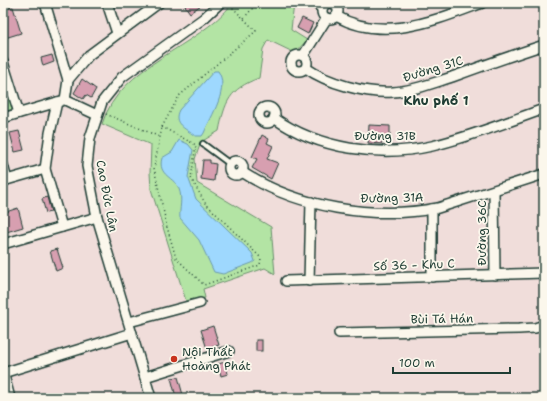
<svg xmlns="http://www.w3.org/2000/svg" width="547" height="401" font-family="'Shantell Sans',sans-serif">
	<rect width="100%" height="100%" fill="#f0ddda"/>
	<filter id="ink" filterUnits="userSpaceOnUse"><feTurbulence type="fractalNoise" baseFrequency=".025" numOctaves="2"/><feDisplacementMap in="SourceGraphic" scale="8" xChannelSelector="R" yChannelSelector="G"/><feConvolveMatrix kernelMatrix="1 2 1 2 8 2 1 2 1" color-interpolation-filters="sRGB"/></filter>
	<g filter="url(#ink)">
		<g fill="#b3e4a4" stroke="#69906c">
			<path d="M233,3H294L291,30L307,40L295,53L268,40L263,49L259,78C229,89 225,102 219,131L201,142L195,159L197,183L271,227L275,274L265,268L203,289L205,298L186,301L151,189L150,173L151,145L102,124C121,64 196,49 233,3Z"/>
			<polygon points="3,77 13,109 3,112"/>
		</g>
		<g fill="#9ed8fe" stroke="#6b9aad">
			<path d="M214,71H218C230,88 211,116 204,133L202,136H195C185,128 172,124 179,110Z"/>
			<path d="M179,140L188,144L193,150L188,177L196,199L252,253L255,261L252,263L223,274L214,272L199,240L180,218C179,209 183,199 179,189C175,177 157,176 162,158L172,152Z"/>
		</g>
		<g fill="#d79fb0" stroke="#1f3d34">
			<polygon points="183,3 204,3 190,13"/>
			<polygon points="13,7 21,33 5,38 3,33 3,10"/>
			<polygon points="302,18 313,23 308,34 297,28"/>
			<polygon points="52,55 54,62 43,66 41,58"/>
			<polygon points="82,79 96,89 91,98 86,95 83,99 74,93"/>
			<polygon points="369,125 390,126 390,137 382,137 382,144 368,143"/>
			<polygon points="19,131 24,150 15,152 10,133"/>
			<polygon points="262,135 269,139 267,143 273,146 267,159 278,163 271,179 252,168 257,159 252,157"/>
			<polygon points="203,160 210,160 210,163 216,164 214,181 201,179"/>
			<polygon points="47,197 51,212 46,213 42,199"/>
			<polygon points="18,208 23,227 3,233 3,213"/>
			<polygon points="57,249 63,268 56,271 50,251"/>
			<polygon points="213,326 219,345 207,349 201,330"/>
			<rect x="256" y="340" width="6" height="11"/>
			<polygon points="225,362 228,374 221,376 218,364"/>
			<polygon points="178,377 183,395 176,397 171,378"/>
		</g>
		<g fill="none" stroke-linecap="round" stroke-linejoin="round">
			<g stroke="#1f3d34" stroke-width="8">
				<g id="service">
					<polyline points="312,3 323,12"/>
					<polyline points="203,144 230,164"/>
				</g>
			</g>
			<g stroke="#1f3d34" stroke-width="12">
				<g id="minor">
					<polyline points="45,3 68,80 65,100 97,115"/>
					<polyline points="107,3 117,33"/>
					<circle cx="330" cy="11" r="8"/>
					<path d="M336,16C384,43 436,20 482,3"/>
					<circle cx="299" cy="63" r="8"/>
					<polyline points="303,56 327,18"/>
					<polyline points="3,62 19,113"/>
					<path d="M306,68C327,83 366,94 393,92C413,91 433,83 452,77C482,66 513,55 544,45"/>
					<polyline points="68,80 89,55 159,3"/>
					<polyline points="57,102 50,133 45,169 62,227"/>
					<circle cx="267" cy="115" r="8"/>
					<polyline points="3,118 61,101"/>
					<path d="M274,118C318,149 380,158 432,146C470,137 507,122 544,109"/>
					<circle cx="236" cy="168" r="7"/>
					<polyline points="3,165 7,180"/>
					<path d="M242,172C297,208 374,220 438,208L544,174"/>
					<polyline points="3,181 45,169"/>
					<polyline points="494,191 495,275"/>
					<polyline points="3,244 97,217"/>
					<polyline points="432,277 432,209"/>
					<polyline points="286,281 544,273"/>
					<polyline points="309,281 311,202"/>
					<polyline points="129,322 200,303"/>
					<polyline points="339,333 519,329 535,328 544,325"/>
					<polyline points="3,372 10,398"/>
					<polyline points="3,373 132,333"/>
					<polyline points="145,377 229,351"/>
					<polyline points="151,398 97,217 87,166 90,138 102,102 122,77 204,18 220,3"/>
				</g>
			</g>
			<g stroke="#1f3d34" stroke-width="1.5" stroke-dasharray="1 3" stroke-linecap="butt">
				<polyline points="244,18 257,3"/>
				<polyline points="106,114 160,137"/>
				<polygon points="162,127 196,145 191,178 205,203 261,258 260,265 204,285 176,258 167,227 154,168"/>
				<polyline points="162,127 179,96 256,31 228,3"/>
			</g>
			<use href="#service" stroke="#fbf7ec" stroke-width="4.5"/>
			<use href="#minor" stroke="#fbf7ec" stroke-width="9"/>
		</g>
	</g>
	<circle fill="#c8321e" stroke="#fbf7ec" stroke-width="1.5" cx="174" cy="359" r="4"/>
	<g text-anchor="middle" stroke-width="3.5" stroke-linejoin="round" paint-order="stroke">
		<g font-size="12" fill="#1f3d34" stroke="#fbf7ec">
			<text transform="translate(433 69) rotate(-17)" y="4">Đường 31C</text>
			<text x="385" y="140">Đường 31B</text>
			<text transform="translate(107 196) rotate(79)" y="4">Cao Đức Lân</text>
			<text transform="translate(392 198) rotate(-1)" y="4">Đường 31A</text>
			<text transform="translate(482 233) rotate(-90)" y="4">Đường 36C</text>
			<text transform="translate(414 265) rotate(-2)" y="4">Số 36 - Khu C</text>
			<text transform="translate(442 319) rotate(-1)" y="4">Bùi Tá Hán</text>
		</g>
		<g font-size="12" fill="#1f3d34" stroke="#fbf7ec" text-anchor="start">
			<text x="182" y="356">Nội Thất<tspan x="182" dy="14">Hoàng Phát</tspan></text>
		</g>
		<g font-size="13" font-weight="bold" fill="#1f3d34" stroke="#fbf7ec">
			<text x="436" y="105">Khu phố 1</text>
		</g>
	</g>
	<rect width="547" height="401" fill="none" stroke="#fbf7ec" stroke-width="16"/>
	<rect x="8" y="8" width="531" height="385" fill="none" stroke="#1f3d34" stroke-width="1.5" filter="url(#ink)"/>
	<path d="M393 367v6h117v-6" fill="none" stroke="#1f3d34" stroke-width="2"/>
	<text x="399" y="367" font-size="12" fill="#1f3d34" stroke="#fbf7ec" stroke-width="3" paint-order="stroke">100 m</text>
</svg>
